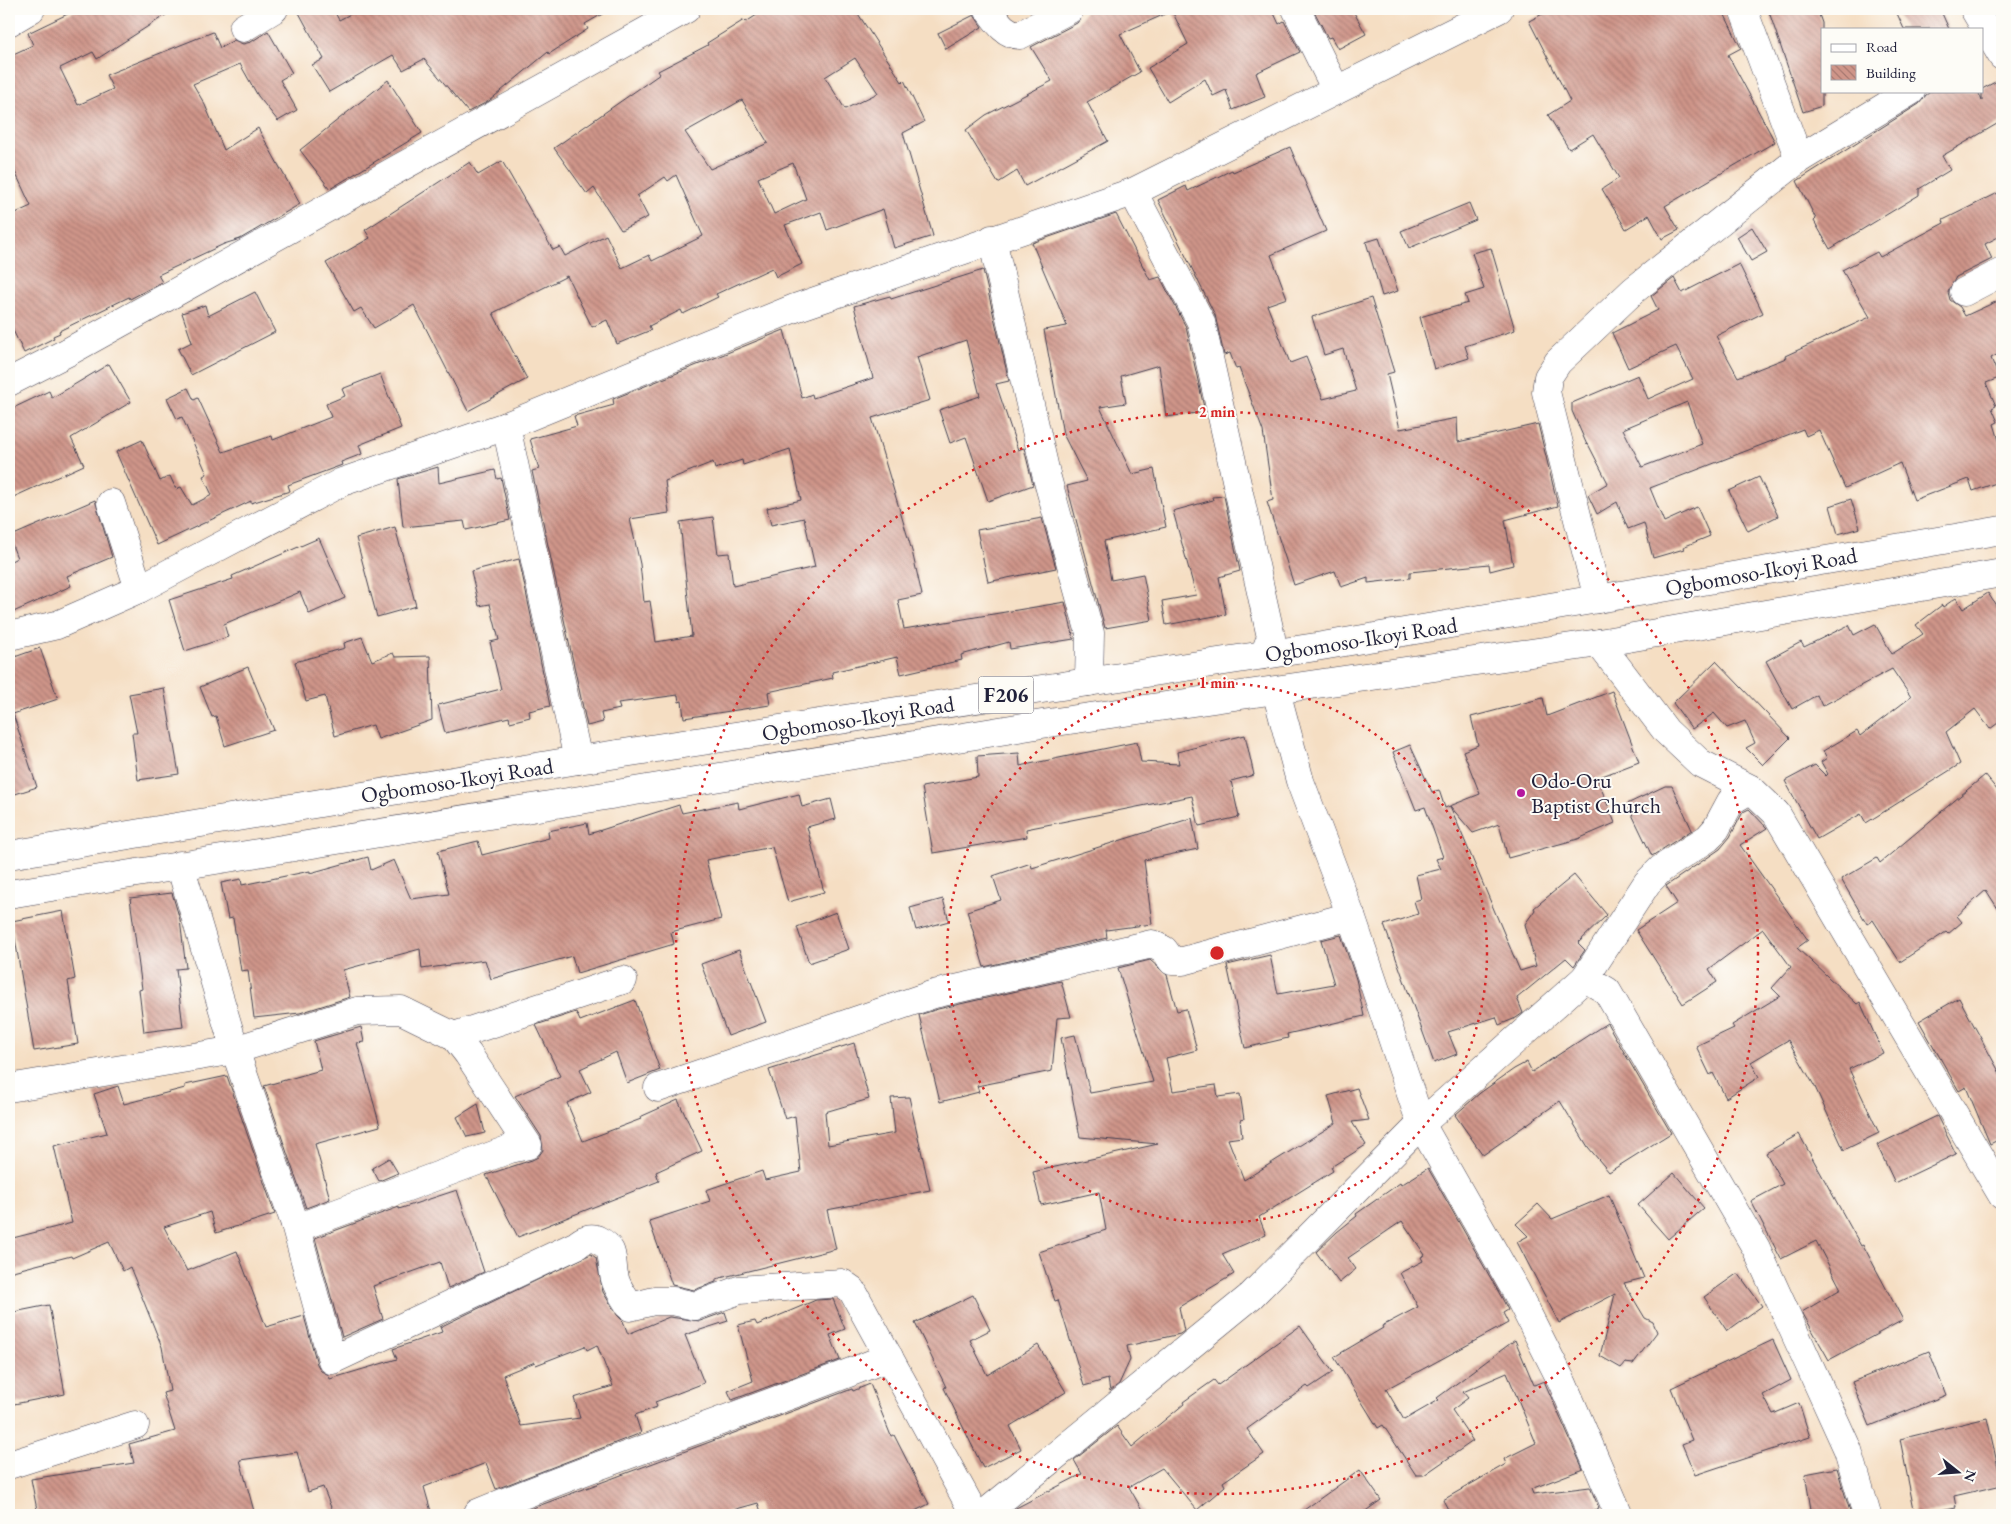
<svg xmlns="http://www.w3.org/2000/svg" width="2011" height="1524" font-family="'EB Garamond',serif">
	<defs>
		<pattern id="building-back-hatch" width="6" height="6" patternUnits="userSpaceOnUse" patternTransform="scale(1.25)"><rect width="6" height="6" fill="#cf9589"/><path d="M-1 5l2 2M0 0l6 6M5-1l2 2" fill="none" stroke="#a87971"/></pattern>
	</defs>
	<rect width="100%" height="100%" fill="#fdfcf7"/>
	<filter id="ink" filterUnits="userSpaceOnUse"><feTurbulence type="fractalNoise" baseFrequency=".02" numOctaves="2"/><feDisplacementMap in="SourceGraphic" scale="10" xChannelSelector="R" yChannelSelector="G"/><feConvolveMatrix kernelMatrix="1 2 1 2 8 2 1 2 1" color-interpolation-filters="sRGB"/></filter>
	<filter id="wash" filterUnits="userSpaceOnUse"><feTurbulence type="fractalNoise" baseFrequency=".0096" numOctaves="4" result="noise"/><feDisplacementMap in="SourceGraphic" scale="20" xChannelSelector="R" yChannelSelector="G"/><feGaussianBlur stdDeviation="1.12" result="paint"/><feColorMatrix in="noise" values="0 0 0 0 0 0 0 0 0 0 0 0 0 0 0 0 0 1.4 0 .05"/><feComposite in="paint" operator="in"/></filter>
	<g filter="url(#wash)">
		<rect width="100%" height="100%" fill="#f5dec3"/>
		<g id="blocks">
			<g fill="url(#building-back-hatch)" fill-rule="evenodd">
				<polygon points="78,9 175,9 97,59 93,52 60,68 78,105 113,89 106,75 213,32 220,48 234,40 243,44 251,42 268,31 292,73 280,80 297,110 278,121 258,96 240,64 193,84 205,105 224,150 258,128 300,204 240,239 224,244 158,275 162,282 130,299 129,297 59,331 60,333 53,336 54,338 24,353 9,322 9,216 31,206 9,159 9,56 33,45 28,33"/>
				<polygon points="297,9 333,9 339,20 360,9 611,9 585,24 588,29 549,54 548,52 489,101 468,112 424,59 403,70 393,55 329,92 312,65 324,59"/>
				<path d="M766,9H855L902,82L904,80L924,122L903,133L933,236L894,248L883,209L827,230L821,212L785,225L802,264L776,277L772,268L716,294L718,297L683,314L681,310L649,326L651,330L617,344L607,320L592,327L567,276L493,313L527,379L468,411L414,305L374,328L361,308L354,312L326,263L370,238L365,230L470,162L478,175L502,161L553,250L560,247L565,256L606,235L622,268L649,255L652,261L703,236L676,175L668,181L665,177L637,196L648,217L621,230L594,188L587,194L554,148L660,74L658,71L708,45L707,43L744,20L746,22ZM855,58L878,93L845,109L825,77ZM742,100L768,143L710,169L685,132ZM793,163L806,199L774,214L758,178Z"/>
				<polygon points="1092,9 1272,9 1279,24 1284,21 1300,52 1256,73 1265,97 1233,110 1226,90 1213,96 1205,79 1168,102 1148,68 1188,44 1172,11 1120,34 1140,72 1087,102 1108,141 1025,186 1017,171 998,183 966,130 986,115 1052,81 1031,47 1077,23 1085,12"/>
				<polygon points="1313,9 1352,9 1366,34 1338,49 1331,37 1328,38"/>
				<polygon points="1552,9 1722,9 1741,48 1728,55 1775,142 1665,206 1679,230 1662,239 1649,215 1626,229 1602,189 1619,178 1593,134 1569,149 1548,115 1570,101 1529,21"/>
				<polygon points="1768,9 1817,9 1822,23 1822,106 1803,112"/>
				<polygon points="1895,9 1940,9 1949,29 1904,29"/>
				<polygon points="974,15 982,27 946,49 938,33"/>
				<polygon points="388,80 422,133 330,189 300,150"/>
				<polygon points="1997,81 2002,91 2002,121 1942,156 1950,170 1919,189 1919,195 1830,249 1814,221 1816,219 1797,181 1919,104 1926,95 1932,91 1978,91 1982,101 1982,89"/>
				<polygon points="1290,147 1326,231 1271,255 1287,298 1267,305 1290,363 1306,357 1323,399 1356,391 1343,349 1324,355 1312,317 1371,298 1394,372 1387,374 1400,429 1457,418 1458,442 1538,424 1558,506 1505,520 1513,565 1490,571 1489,564 1410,572 1410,578 1368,583 1368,578 1341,587 1335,571 1294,585 1267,502 1273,500 1263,431 1239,368 1236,369 1230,353 1224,355 1215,315 1158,200 1186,186 1188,191 1232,170 1233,172"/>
				<path d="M2002,191V235L1985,244L1992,259L1956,277L1948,292L1950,300L1960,307L1965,316L2002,299V352L1991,358L1999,378L1986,383L1996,406L1992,408L1998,422L1994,424L2002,450V481L1973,491L1969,479L1914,500L1900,463L1845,488L1819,430L1806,436L1803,429L1650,488L1664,522L1697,507L1710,536L1683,547L1684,549L1653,558L1644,523L1628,529L1617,502L1597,514L1588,495L1608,483L1588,444L1587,445L1572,411V403L1638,375L1648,399L1693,379L1676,346L1628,368L1612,333L1658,310L1651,296L1674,278L1682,293L1739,264L1763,313L1716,336L1738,377L1786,358L1785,356L1870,317L1842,270L1877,252L1880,257L1944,223L1943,220ZM1687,402L1702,444L1642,467L1623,429Z"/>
				<polygon points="1469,203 1476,220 1409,248 1401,231"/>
				<polygon points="1116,214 1150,280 1160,277 1186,327 1205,412 1166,417 1159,365 1121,376 1126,403 1100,407 1132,474 1154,469 1166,527 1104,541 1111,580 1143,574 1152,620 1105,628 1067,486 1087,481 1063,434 1044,330 1067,326 1032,243"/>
				<polygon points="1752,227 1767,252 1751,261 1737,237"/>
				<polygon points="1379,238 1398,291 1382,296 1366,242"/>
				<polygon points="1491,248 1515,330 1465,346 1469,358 1434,369 1420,317 1468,303 1465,295 1484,289 1472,253"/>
				<path d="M983,270L1009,381L996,384L1018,450L1024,448L1033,485L988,501L966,437L950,443L939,410L980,396L966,340L917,357L930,400L872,418L912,551L922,595L898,600L904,629L1065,602L1074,639L1010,649L1009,642L961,655L962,660L901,674L897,657L832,672L833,678L768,692L770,705L684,718L682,701L679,702L678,695L618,703L620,709L601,713L603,722L587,726L532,471L539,469L530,439L577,426L574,416L614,405L613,399L784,330L802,398L812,394L813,398L873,378L854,306L890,296L891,299ZM790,449L801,500L767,508L771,525L804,518L815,567L733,586L729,553L718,554L713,517L680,522L692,636L656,642L650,601L644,602L640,564L630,519L669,513L665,481L713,462L715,469L742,460L743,465Z"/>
				<polygon points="255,292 275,332 191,375 178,349 192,342 182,313 205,305 208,316"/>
				<polygon points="109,364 131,402 71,438 84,465 9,499 9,410 49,391 52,398"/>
				<polygon points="380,374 401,428 359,445 362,454 341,462 342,465 288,485 290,491 251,503 251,501 157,545 116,452 142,440 160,481 170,476 176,489 181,487 192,505 212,495 203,476 207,474 182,417 177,419 167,398 188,388 194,400 198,398 223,452 272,436 273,440 331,417 326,404 345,396 342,389"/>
				<polygon points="438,467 439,483 495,470 497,479 501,478 510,520 466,530 464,521 403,527 398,479"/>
				<polygon points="1759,477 1778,516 1748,531 1729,491"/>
				<polygon points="1224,496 1240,571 1219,577 1226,614 1166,625 1162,601 1196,595 1173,511 1213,500 1212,497"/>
				<polygon points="1851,499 1860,528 1838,534 1830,506"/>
				<polygon points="95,500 112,557 67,576 71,586 9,614 9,562 17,558 9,537"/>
				<polygon points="1042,518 1056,568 988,582 977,530"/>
				<polygon points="395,527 416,606 377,617 356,538"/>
				<polygon points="319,538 345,598 309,614 300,592 224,624 228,637 185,651 169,600 233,579 232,576"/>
				<polygon points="519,559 550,706 529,711 530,717 510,722 509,717 445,733 438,705 501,689 490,642 499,640 490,604 479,606 471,571"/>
				<polygon points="1988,593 2002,615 2002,720 1990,729 1975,709 1946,732 1960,764 1866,823 1861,814 1817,839 1785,781 1815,765 1826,776 1828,774 1821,762 1827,758 1823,751 1857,731 1860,736 1911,697 1892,669 1822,706 1817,695 1792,709 1766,661 1801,642 1804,647 1849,625 1854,635 1875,624 1892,654 1923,634 1916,625 1942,605 1943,607 1956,598 1963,609"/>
				<polygon points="362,637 372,661 393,653 395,657 430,656 432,720 378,739 373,725 335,736 325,696 306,701 295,662 345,648 344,643"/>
				<polygon points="40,648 58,699 13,714 37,787 9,796 9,659"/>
				<polygon points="1716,661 1790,738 1763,765 1746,748 1755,743 1745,721 1727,728 1714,713 1692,729 1673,703"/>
				<polygon points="248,667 274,730 225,746 216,716 212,717 200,687"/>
				<polygon points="164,688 179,774 138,780 132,733 137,733 129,694"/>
				<polygon points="1612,691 1639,762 1597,778 1615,823 1578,839 1508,858 1499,824 1473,833 1450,806 1480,794 1463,751 1478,745 1471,717 1543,698 1547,716"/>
				<polygon points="1245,735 1254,775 1231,781 1239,817 1199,826 1192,796 1026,829 1027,837 933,853 922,787 978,777 977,756 1019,753 1020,766 1137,742 1141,762 1179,764 1177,752"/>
				<polygon points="1410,745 1432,792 1439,790 1445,808 1450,806 1520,971 1536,966 1525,924 1535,910 1534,908 1574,875 1607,915 1578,943 1585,950 1574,966 1566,958 1517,998 1523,1013 1516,1018 1499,1025 1496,1017 1448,1032 1457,1054 1434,1063 1384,925 1418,914 1414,901 1421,899 1416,875 1441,869 1436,859 1443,857 1425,807 1416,810 1393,752"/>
				<polygon points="1985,775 2002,796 2002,915 1986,890 1957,916 1962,922 1948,934 1946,932 1900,962 1873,920 1867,924 1841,879 1877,858 1880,863"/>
				<polygon points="1665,786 1672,786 1692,830 1652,856 1627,804"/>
				<polygon points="799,794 802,807 831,799 836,819 807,827 824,892 788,902 772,847 706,860 721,919 671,932 674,944 577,973 572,956 491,979 485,960 422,969 420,949 343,970 350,997 300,1013 254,1018 248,970 241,971 233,918 228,919 221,883 241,879 242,885 310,871 310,873 368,857 371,870 394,860 411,899 449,894 438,851 478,841 482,855 549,838 548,831 587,823 589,834 679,805 682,813 738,802 739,809"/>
				<polygon points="1749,809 1767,828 1740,845 1808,940 1797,948 1857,1004 1860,1002 1883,1053 1849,1069 1879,1133 1844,1150 1815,1087 1788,1040 1751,1062 1759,1077 1726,1098 1713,1073 1710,1075 1696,1046 1734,1028 1732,1025 1780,996 1772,988 1791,967 1763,929 1709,969 1717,982 1683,1004 1636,930 1677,903 1666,886 1720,849 1730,837 1743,812"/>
				<polygon points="1192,818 1198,849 1144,860 1152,924 1106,930 1107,938 984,967 967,911 1001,900 993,876 1031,863 1032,868"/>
				<polygon points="172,893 180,920 186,968 176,969 183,1027 144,1032 139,990 142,989 130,898"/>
				<polygon points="943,899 949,921 916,930 910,908"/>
				<polygon points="63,911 75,979 68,981 78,1044 34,1051 12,921"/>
				<polygon points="836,912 849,949 809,963 797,927"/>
				<polygon points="1341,935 1356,979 1364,1016 1287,1034 1288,1038 1245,1048 1227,965 1270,955 1278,994 1334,984 1321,940"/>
				<polygon points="739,950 766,1022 728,1036 701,964"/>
				<polygon points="1150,960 1167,975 1177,1011 1186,1009 1197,1050 1166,1058 1173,1091 1216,1085 1218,1097 1240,1094 1244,1119 1240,1120 1242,1137 1228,1139 1244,1180 1336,1123 1328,1096 1357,1088 1369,1120 1352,1122 1366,1145 1331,1167 1333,1171 1259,1217 1266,1235 1222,1254 1234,1274 1179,1307 1184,1331 1180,1334 1127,1346 1130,1360 1119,1384 1110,1391 1108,1379 1084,1386 1058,1300 1055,1301 1039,1252 1106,1230 1099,1192 1041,1205 1033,1172 1158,1144 1080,1137 1061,1038 1075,1035 1090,1093 1153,1082 1118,968"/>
				<polygon points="1061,981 1071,1017 1057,1018 1052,1071 977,1086 979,1092 940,1102 919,1015 938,1009"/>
				<polygon points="1959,998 2002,1077 2002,1138 1990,1144 1966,1087 1959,1091 1919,1021"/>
				<polygon points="635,1000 660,1070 627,1083 616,1052 580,1069 591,1092 567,1103 583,1141 641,1119 640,1117 678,1100 702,1151 656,1172 659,1181 518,1237 486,1175 532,1160 538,1157 543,1150 541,1136 515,1096 560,1076 536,1025 576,1012 580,1021"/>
				<polygon points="1607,1023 1671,1133 1609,1172 1588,1147 1560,1101 1483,1155 1455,1115 1480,1093 1514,1069 1527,1062 1532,1072"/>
				<polygon points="361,1027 364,1042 357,1043 380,1126 315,1144 330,1199 306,1208 264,1086 321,1070 314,1041"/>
				<polygon points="854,1043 869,1099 825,1112 828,1145 895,1133 891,1098 909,1097 930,1190 827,1210 836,1249 716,1279 716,1282 694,1290 672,1285 649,1221 710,1201 706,1190 762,1171 765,1180 801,1172 795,1116 785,1119 769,1070"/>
				<path d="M227,1076L275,1214L216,1233L210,1212L164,1227L187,1271L237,1251L266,1327L304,1316L317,1364L321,1371L329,1375L330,1379L397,1359L393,1349L442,1332L440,1327L591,1254L596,1258L603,1292L617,1315L623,1321L628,1334L669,1317L700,1321L725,1312L728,1321L685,1335L704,1383L655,1402L657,1407L635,1415L641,1433L496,1489L486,1463L424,1487L432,1515H334L323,1487L308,1492L297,1452L240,1460L255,1515H38L31,1479L134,1463L129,1444L175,1431L163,1393L170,1391L162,1347L130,1267L123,1271L109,1242L72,1258L71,1256L9,1272V1239L72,1223L54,1146L107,1133L94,1094L118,1086L124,1104L185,1088V1085ZM597,1345L613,1386L574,1398L580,1418L521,1426L503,1375L535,1362L536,1365L585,1346L587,1350Z"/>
				<polygon points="478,1104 485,1133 467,1137 457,1117"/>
				<polygon points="1937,1116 1956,1154 1895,1183 1877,1145"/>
				<polygon points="1799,1134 1861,1246 1863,1245 1903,1320 1829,1360 1802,1312 1841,1289 1816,1241 1781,1259 1751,1201 1783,1184 1766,1153"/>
				<polygon points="389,1158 398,1173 379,1181 372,1168"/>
				<polygon points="1428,1168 1502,1298 1508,1310 1503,1313 1508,1323 1386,1389 1404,1420 1439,1400 1437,1398 1515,1340 1534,1385 1544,1381 1583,1469 1531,1489 1533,1494 1590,1487 1599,1508 1583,1515 1451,1515 1443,1500 1506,1464 1504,1459 1536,1443 1507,1373 1463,1392 1468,1398 1452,1410 1473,1441 1424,1475 1416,1475 1383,1425 1378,1428 1334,1357 1383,1328 1382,1326 1418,1307 1400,1273 1423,1261 1421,1257 1425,1255 1402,1221 1348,1258 1356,1269 1339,1283 1316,1252 1337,1232 1357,1216 1356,1214 1400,1183 1401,1185"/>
				<polygon points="1674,1173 1704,1208 1668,1239 1638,1205"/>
				<polygon points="457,1190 484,1272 448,1288 440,1262 373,1286 383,1319 342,1337 315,1238 399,1207 399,1209"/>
				<polygon points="1609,1195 1644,1278 1624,1283 1645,1318 1653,1322 1657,1332 1633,1364 1625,1363 1621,1368 1600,1356 1615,1294 1559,1323 1517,1242 1528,1236 1516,1224 1538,1204 1552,1219"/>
				<polygon points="1738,1273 1762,1306 1727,1331 1704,1297"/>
				<polygon points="973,1295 990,1330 970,1340 987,1375 1038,1345 1066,1392 1010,1426 1021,1449 983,1468 944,1388 946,1387 915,1323"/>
				<polygon points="833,1299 845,1329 830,1335 840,1360 732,1400 728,1391 753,1381 738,1325 755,1321 757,1325 816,1300"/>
				<polygon points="49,1305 65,1394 9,1405 9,1313"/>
				<polygon points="1300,1326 1333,1372 1309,1388 1307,1386 1247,1429 1264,1454 1223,1482 1225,1486 1197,1510 1162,1468 1129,1487 1145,1515 1007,1515 1016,1508 1082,1474 1074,1460 1117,1426 1132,1447 1184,1404 1183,1402 1214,1380 1218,1385"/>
				<polygon points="1773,1340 1791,1380 1763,1395 1773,1414 1799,1403 1810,1437 1695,1475 1682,1444 1692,1440 1671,1388"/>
				<polygon points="1929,1351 1946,1395 1870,1426 1852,1382"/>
				<polygon points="870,1384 891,1436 894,1435 929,1504 907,1515 762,1515 758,1503 715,1515 514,1515 852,1389 853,1391"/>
				<polygon points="1987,1418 2002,1485 1954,1496 1956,1507 1915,1515 1900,1439"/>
				<polygon points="1837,1468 1851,1515 1812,1515 1805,1474"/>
				<polygon points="1360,1470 1381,1500 1360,1515 1297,1515"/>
			</g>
		</g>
	</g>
	<g filter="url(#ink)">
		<use href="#blocks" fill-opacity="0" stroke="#423e4f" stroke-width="1"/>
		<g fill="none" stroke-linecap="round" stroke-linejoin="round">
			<g stroke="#423e4f" stroke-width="29">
				<g id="minor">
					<path d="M988,9C997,21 1004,34 1020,35L1070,9"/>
					<polyline points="1296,9 1336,90"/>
					<polyline points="1743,9 1799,159"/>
					<polyline points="1974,9 2002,56"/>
					<polyline points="9,22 31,9"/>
					<polyline points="243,28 274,9"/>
					<polyline points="1133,192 1201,322 1271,637 1264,655"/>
					<polyline points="992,239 1047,478 1090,633 1089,682"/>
					<polyline points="1964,292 2002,272"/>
					<polyline points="9,382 68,352 686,9"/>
					<polyline points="506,426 578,760"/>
					<polyline points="111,503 139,589"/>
					<polyline points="1598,599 1546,392 1548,377 1558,362 1634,290 1799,159 1911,91"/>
					<polyline points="9,636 57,625 139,589 342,482 506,426 795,308 1133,192 1499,9"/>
					<polyline points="1599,643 1666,731 1700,763 1751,789 1776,813 2002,1195"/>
					<polyline points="1276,691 1300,781 1351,916 1421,1124 1516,1291 1563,1384 1619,1515"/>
					<path d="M180,865L235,1050L295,1224L332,1360L577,1245C582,1240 591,1236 598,1240C617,1249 610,1261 615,1279C617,1288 625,1298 630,1307L654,1301H673L695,1306L739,1290L842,1283L852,1290L975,1515"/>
					<polyline points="1585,978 1647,883 1661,869 1708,838 1716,829 1731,801 1751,789"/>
					<polyline points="454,1036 623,980"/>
					<polyline points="9,1088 235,1050 357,1011 401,1010 454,1036 468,1054 528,1145 510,1149 302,1226 295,1224"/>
					<polyline points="658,1088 934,994 1152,944 1164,950 1172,961 1183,961 1351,916"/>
					<polyline points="9,1465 135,1425"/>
					<path d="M478,1513C613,1457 753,1412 889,1357"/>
					<polyline points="983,1515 1251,1296 1421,1124 1585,978 1607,991 1756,1248 1848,1450 1867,1515"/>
				</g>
			</g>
			<g stroke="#423e4f" stroke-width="29">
				<g id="major">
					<polyline points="9,855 578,760 1316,647 2002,530"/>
					<polyline points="9,894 1042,724 1599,643 2002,573"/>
				</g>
			</g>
			<use href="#minor" stroke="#fff" stroke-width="28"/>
			<use href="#major" stroke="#fff" stroke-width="28"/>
		</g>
	</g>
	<g fill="none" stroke="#d62828" stroke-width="2.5" stroke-dasharray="2.5 5">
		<circle cx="1217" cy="953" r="270"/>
		<circle cx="1217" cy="953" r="541"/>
	</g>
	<circle fill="#b5179e" stroke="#fdfcf7" stroke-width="2" cx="1521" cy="793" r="5"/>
	<g text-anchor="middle" stroke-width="4" stroke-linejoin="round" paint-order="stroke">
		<rect fill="#fdfcf7" stroke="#646373" stroke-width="1" x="978.5" y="676.5" width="55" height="37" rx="4"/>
		<g font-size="21" font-weight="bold" fill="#22223b">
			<text x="1006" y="702">F206</text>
		</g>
		<g font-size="22" fill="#22223b" stroke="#fdfcf7">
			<text transform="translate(1761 571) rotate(-10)" y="8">Ogbomoso-Ikoyi Road</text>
			<text transform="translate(1361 639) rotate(-9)" y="8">Ogbomoso-Ikoyi Road</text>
			<text transform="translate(858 718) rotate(-9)" y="8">Ogbomoso-Ikoyi Road</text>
			<text transform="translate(457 780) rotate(-9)" y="8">Ogbomoso-Ikoyi Road</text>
		</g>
		<g font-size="22" fill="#22223b" stroke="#fdfcf7" text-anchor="start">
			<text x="1531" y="788">Odo-Oru<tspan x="1531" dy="25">Baptist Church</tspan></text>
		</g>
	</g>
	<circle cx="1217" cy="953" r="8" fill="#d62828" stroke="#fdfcf7" stroke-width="2.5"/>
	<g font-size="15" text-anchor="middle" font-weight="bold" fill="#d62828" stroke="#fdfcf7" stroke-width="4" stroke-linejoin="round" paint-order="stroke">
		<text x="1217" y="417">2 min</text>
		<text x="1217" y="688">1 min</text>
	</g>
	<rect width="2011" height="1524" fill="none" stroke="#fdfcf7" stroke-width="30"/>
	<rect x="1821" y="28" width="162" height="65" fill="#fdfcf7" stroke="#a5a5ac"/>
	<rect x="1831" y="44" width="25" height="8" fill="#ffffff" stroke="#a5a5ac"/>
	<text x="1866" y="52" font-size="15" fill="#22223b">Road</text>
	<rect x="1831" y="65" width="25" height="15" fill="url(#building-back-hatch)" stroke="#a5a5ac"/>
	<text x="1866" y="78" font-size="15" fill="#22223b">Building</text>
	<g transform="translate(1958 1472) rotate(107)" stroke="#fdfcf7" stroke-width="4" paint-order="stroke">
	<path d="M0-4L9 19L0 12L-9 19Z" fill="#22223b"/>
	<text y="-8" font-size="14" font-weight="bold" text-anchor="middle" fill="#22223b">N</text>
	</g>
</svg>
